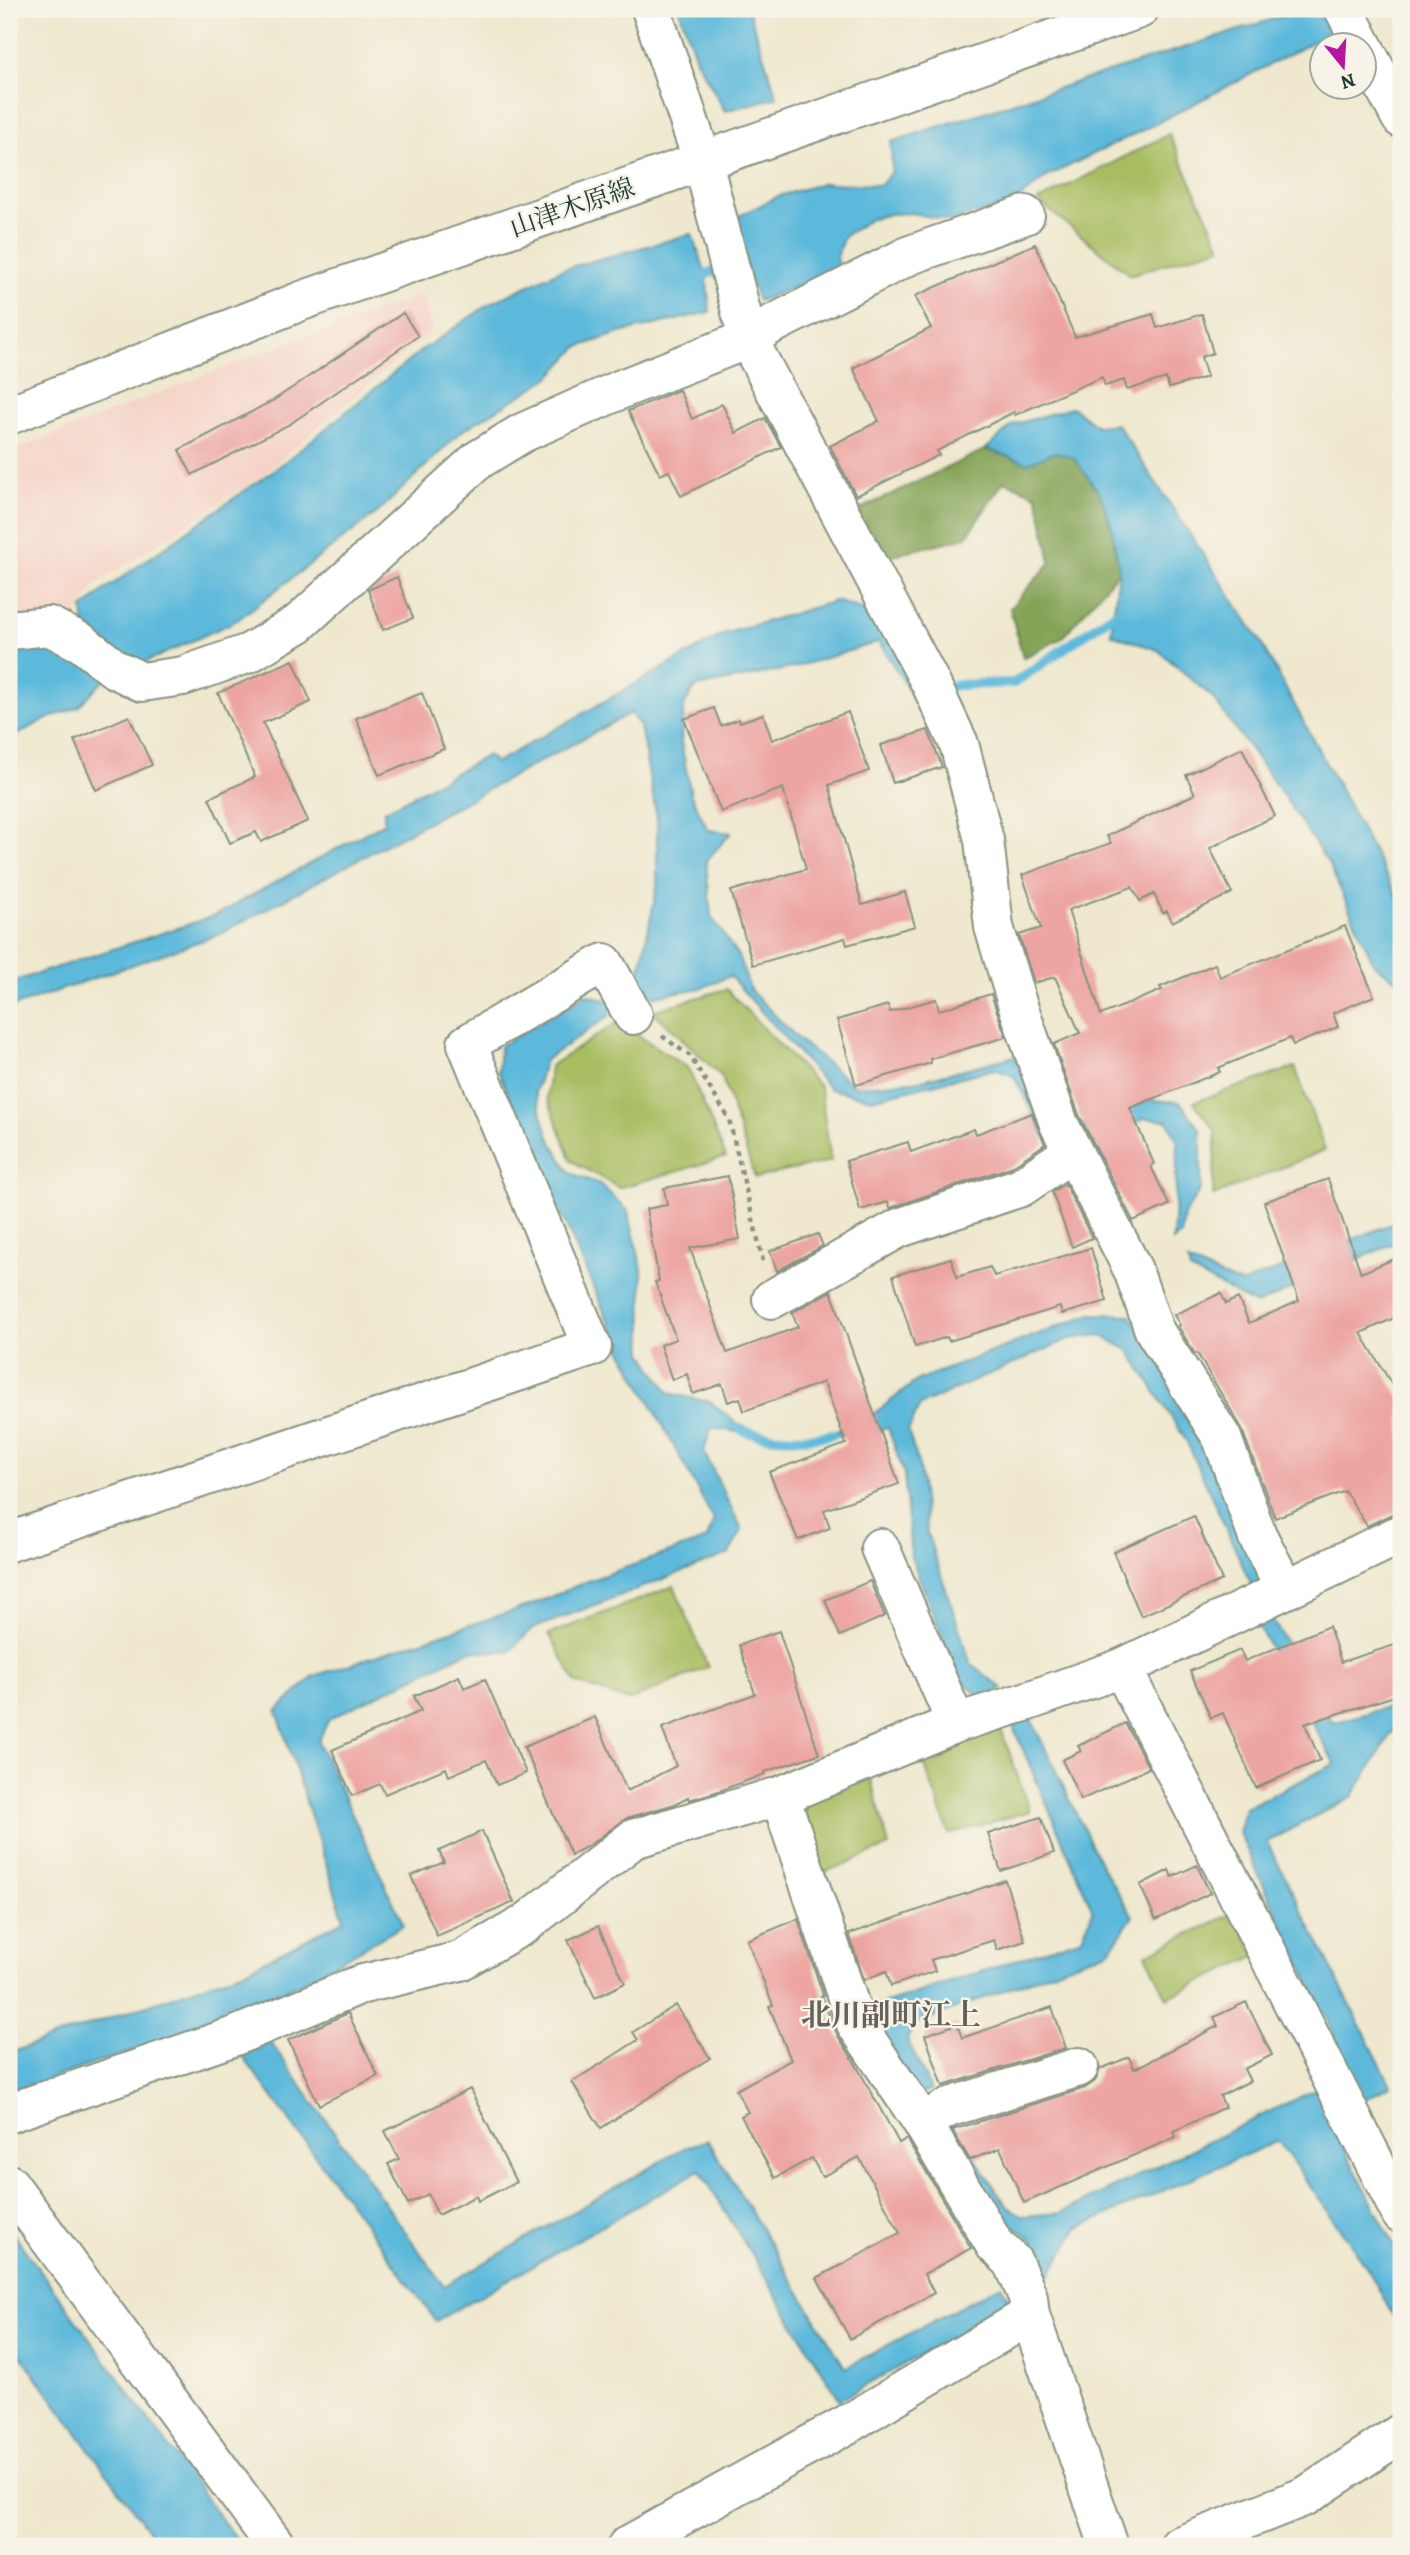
<svg xmlns="http://www.w3.org/2000/svg" width="1410" height="2555" font-family="Alegreya,'Noto Serif JP',serif">
	<rect width="100%" height="100%" fill="#f7f3e8"/>
	<filter id="ink" filterUnits="userSpaceOnUse"><feTurbulence type="fractalNoise" baseFrequency=".0143" numOctaves="2"/><feDisplacementMap in="SourceGraphic" scale="14" xChannelSelector="R" yChannelSelector="G"/><feConvolveMatrix kernelMatrix="1 2 1 2 8 2 1 2 1" color-interpolation-filters="sRGB"/></filter>
	<filter id="wash" filterUnits="userSpaceOnUse"><feTurbulence type="fractalNoise" baseFrequency=".00686" numOctaves="4" result="noise"/><feDisplacementMap in="SourceGraphic" scale="28" xChannelSelector="R" yChannelSelector="G"/><feGaussianBlur stdDeviation="1.57" result="paint"/><feColorMatrix in="noise" values="0 0 0 0 0 0 0 0 0 0 0 0 0 0 0 0 0 1.4 0 .05"/><feComposite in="paint" operator="in"/></filter>
	<g filter="url(#wash)">
		<rect width="100%" height="100%" fill="#efe8ce"/>
		<polygon fill="#f6d1c5" points="423,295 432,330 261,476 96,584 73,623 9,623 9,452 259,354"/>
		<g fill="#a8bd62" stroke="#647d4b" stroke-width="2">
			<polygon points="1169,134 1221,247 1130,275 1038,201"/>
			<polygon points="726,989 820,1087 831,1161 755,1178 722,1077 653,1011"/>
			<polygon points="618,1022 688,1068 726,1157 619,1188 572,1161 547,1097 550,1066"/>
			<polygon points="1295,1067 1325,1150 1213,1196 1216,1132 1194,1102"/>
			<polygon points="674,1586 708,1667 629,1701 576,1683 549,1634"/>
			<polygon points="1001,1729 1030,1811 949,1834 921,1755"/>
			<polygon points="869,1772 889,1846 818,1875 792,1804"/>
			<polygon points="1235,1912 1256,1956 1167,1998 1146,1954"/>
		</g>
		<polygon fill="#86a458" stroke="#527046" stroke-width="2" points="986,449 1028,463 1055,452 1075,458 1100,494 1112,528 1119,571 1062,638 1023,658 1010,608 1051,562 1037,495 1004,481 966,537 877,559 854,512"/>
		<g fill="#5db9db" stroke="#3e7b88" stroke-width="2">
			<polygon points="679,9 748,9 777,97 725,111 696,59"/>
			<polygon points="1304,9 1319,9 1336,30 1151,126 1048,176 1012,204 951,221 912,213 890,214 871,219 844,236 837,255 838,271 758,301 744,263 735,218 779,196 824,183 881,185 892,171 891,142"/>
			<polygon points="692,234 706,274 710,312 620,333 578,347 549,378 462,431 378,512 236,621 139,665 85,631 83,609 103,591 281,465 422,350 489,304 563,269"/>
			<polygon points="1072,407 1097,426 1117,424 1259,639 1401,903 1401,983 1374,964 1330,866 1279,789 1212,697 1158,650 1111,634 1119,571 1112,528 1100,494 1074,458 1055,452 1028,463 986,449 1013,425"/>
			<polygon points="835,601 878,614 923,698 912,695 879,642 792,668 696,687 684,705 681,742 691,795 708,830 731,833 706,861 711,916 738,956 751,991 800,1041 856,1087 922,1080 1015,1056 1046,1139 1014,1076 994,1069 872,1099 830,1089 730,976 701,988 650,997 638,979 657,888 657,819 640,726 630,713 220,934 9,1008 9,983 214,916 384,823 384,811 488,755 495,763 724,634"/>
			<polygon points="45,646 89,666 105,679 78,707 42,721 9,739 9,651"/>
			<polygon points="586,994 613,1002 609,1016 545,1060 535,1093 549,1137 570,1173 600,1184 628,1211 642,1269 643,1353 669,1393 710,1402 750,1434 711,1428 704,1452 742,1530 729,1554 532,1629 509,1652 468,1651 329,1719 318,1742 404,1925 244,2014 9,2092 9,2053 242,1972 344,1920 277,1711 314,1676 534,1604 588,1581 707,1539 714,1520 618,1343 498,1071 500,1046"/>
			<polygon points="1149,1100 1180,1102 1201,1130 1201,1188 1184,1215 1181,1235 1173,1241 1178,1142 1168,1121 1145,1118 1085,1144 1075,1128"/>
			<polygon points="1401,1220 1401,1240 1256,1305 1190,1270 1188,1262 1241,1284"/>
			<polygon points="1091,1314 1130,1315 1204,1436 1255,1562 1271,1617 1333,1723 1401,1703 1401,1729 1392,1732 1353,1796 1267,1842 1391,2085 1361,2101 1351,2070 1239,1833 1245,1808 1335,1764 1259,1628 1250,1582 1187,1442 1129,1350 1100,1335 1069,1339 920,1405 908,1431 919,1466 927,1533 971,1664 1003,1689 980,1697 959,1678 911,1557 904,1474 888,1428 820,1438 871,1416 918,1380"/>
			<polygon points="1029,1715 1102,1867 1133,1916 1110,1950 915,2024 907,2039 931,2090 918,2094 892,2055 871,2008 1082,1938 1093,1911 1011,1722"/>
			<polygon points="271,2043 444,2286 684,2148 708,2140 845,2368 1001,2285 1012,2304 840,2400 700,2170 436,2321 241,2054"/>
			<polygon points="1320,2087 1328,2117 1401,2259 1401,2330 1365,2264 1278,2141 1077,2228 1041,2290 1031,2273 1040,2255 1032,2239 1002,2218 942,2128 949,2120 1007,2206 1023,2216 1061,2213"/>
			<polygon points="9,2228 241,2546 160,2546 9,2339"/>
		</g>
		<g fill="none" stroke-linecap="round" stroke-linejoin="round">
			<g stroke="#5db9db" stroke-width="10">
				<polyline points="706,274 725,268"/>
				<polyline points="939,689 956,685 1014,683 1114,614"/>
				<path d="M739,1428C759,1439 810,1440 833,1434"/>
			</g>
		</g>
		<g id="blocks">
			<g fill="#eda5a2">
				<polygon points="1035,244 1075,337 1153,314 1157,328 1202,314 1213,353 1201,357 1207,377 1169,388 1166,378 1127,390 1124,380 1105,386 1102,377 1015,415 1014,412 937,451 939,455 856,496 830,446 879,421 853,368 931,328 915,296"/>
				<polygon points="403,313 418,336 290,424 192,475 179,450 274,400"/>
				<polygon points="679,390 692,419 722,404 736,433 765,418 781,447 681,496 669,471 660,475 628,411"/>
				<polygon points="397,577 413,618 383,630 368,590"/>
				<polygon points="293,660 311,702 263,723 308,821 261,842 256,832 230,843 209,798 255,777 218,693"/>
				<polygon points="422,693 444,749 379,775 356,718"/>
				<polygon points="714,708 721,726 739,719 740,722 763,714 772,740 848,712 869,771 829,785 862,905 905,892 915,926 847,945 845,938 753,965 731,891 806,869 783,788 721,812 684,719"/>
				<polygon points="129,716 152,765 96,790 74,740"/>
				<polygon points="928,730 942,767 893,783 881,745"/>
				<polygon points="1242,748 1275,816 1210,848 1232,893 1172,922 1167,911 1163,913 1154,894 1140,901 1132,887 1068,910 1101,1015 1162,990 1160,987 1215,964 1220,977 1345,926 1374,996 1333,1013 1338,1027 1293,1045 1290,1038 1218,1068 1220,1072 1130,1108 1154,1164 1151,1166 1169,1205 1133,1221 1079,1115 1054,1044 1080,1033 1055,977 1034,983 1019,935 1041,928 1022,875 1111,843 1107,836 1195,794 1186,775"/>
				<polygon points="991,994 1006,1037 930,1059 931,1063 856,1085 837,1020 888,1005 890,1012 936,999 939,1010"/>
				<polygon points="1032,1113 1045,1144 1011,1167 890,1208 888,1202 860,1210 846,1161 908,1142 911,1152 974,1129 976,1134"/>
				<polygon points="728,1176 740,1239 690,1248 727,1353 798,1327 792,1313 831,1291 899,1484 824,1510 830,1528 798,1540 769,1472 846,1444 824,1382 744,1411 740,1398 728,1402 722,1384 693,1394 687,1374 672,1380 660,1345 676,1339 655,1282 659,1281 646,1209 667,1205 664,1188"/>
				<polygon points="1328,1179 1361,1273 1401,1256 1401,1315 1361,1333 1401,1400 1401,1512 1392,1514 1367,1526 1345,1491 1275,1518 1241,1427 1197,1353 1195,1354 1178,1326 1180,1325 1174,1315 1221,1293 1226,1304 1238,1298 1249,1323 1299,1301 1264,1202"/>
				<polygon points="1065,1184 1092,1238 1072,1247 1052,1192"/>
				<polygon points="818,1234 823,1246 777,1271 770,1251"/>
				<polygon points="1091,1248 1107,1301 1062,1314 1060,1307 949,1341 947,1337 915,1347 893,1276 951,1258 957,1277 990,1267 994,1276"/>
				<polygon points="1194,1516 1222,1580 1141,1616 1113,1552"/>
				<polygon points="870,1581 885,1616 840,1636 825,1600"/>
				<polygon points="1329,1626 1341,1662 1401,1643 1401,1694 1305,1724 1320,1760 1256,1788 1223,1713 1211,1718 1190,1671 1240,1650 1245,1661"/>
				<polygon points="779,1631 819,1754 764,1772 765,1774 719,1791 689,1800 688,1797 672,1805 627,1818 588,1846 571,1855 524,1747 595,1717 627,1791 676,1766 662,1728 755,1694 739,1645"/>
				<polygon points="459,1676 464,1688 485,1679 526,1773 497,1785 486,1760 449,1776 446,1768 385,1794 380,1784 352,1796 332,1750 421,1711 414,1696"/>
				<polygon points="1125,1723 1149,1768 1081,1800 1062,1760 1081,1751 1078,1746"/>
				<polygon points="1041,1817 1054,1853 1001,1871 988,1834"/>
				<polygon points="482,1831 514,1902 437,1936 411,1876 444,1862 439,1851"/>
				<polygon points="1197,1865 1210,1893 1156,1920 1140,1885 1169,1870 1172,1877"/>
				<polygon points="1005,1880 1025,1941 997,1950 994,1940 931,1960 935,1971 891,1986 886,1971 864,1980 849,1934"/>
				<polygon points="798,1919 823,1995 821,1996 838,2036 854,2061 899,2143 907,2139 971,2248 924,2274 934,2293 850,2339 817,2278 900,2233 859,2157 822,2177 812,2158 775,2178 741,2116 748,2112 736,2090 791,2060 769,2006 773,2005 747,1940"/>
				<polygon points="598,1926 625,1983 595,1998 568,1940"/>
				<polygon points="1246,2002 1272,2055 1244,2069 1250,2081 1220,2096 1225,2107 1174,2131 1176,2137 1146,2150 1024,2203 1000,2148 970,2160 952,2130 1085,2088 1095,2081 1100,2069 1129,2057 1134,2069 1218,2026 1214,2017"/>
				<polygon points="676,2005 710,2058 601,2128 572,2082 638,2040 633,2032"/>
				<polygon points="1052,2007 1066,2048 943,2086 925,2035 957,2024 962,2038"/>
				<polygon points="348,2013 378,2076 319,2105 288,2040"/>
				<polygon points="470,2089 516,2182 478,2201 476,2196 438,2215 428,2194 408,2204 388,2164 399,2159 385,2131"/>
			</g>
		</g>
	</g>
	<g filter="url(#ink)">
		<use href="#blocks" fill-opacity="0" stroke="#879281" stroke-width="2"/>
		<g fill="none" stroke-linecap="round" stroke-linejoin="round">
			<g stroke="#879281" stroke-width="42">
				<g id="minor">
					<polyline points="651,9 703,162 748,339 930,682 959,744 984,840 994,927 1017,1003 1059,1124 1133,1270 1154,1330 1222,1438 1257,1535 1285,1589"/>
					<polyline points="1344,9 1363,46"/>
					<polyline points="1364,48 1401,118"/>
					<polyline points="9,415 304,300 1139,9"/>
					<polyline points="9,630 49,626 82,643 115,669 142,682 183,676 249,653 298,624 478,460 522,433 624,388 748,339 769,326 910,255 1025,215"/>
					<polyline points="772,1299 899,1228 1021,1187 1072,1152"/>
					<polyline points="9,1542 592,1347 467,1044 604,963 633,1015"/>
					<polyline points="880,1548 956,1723"/>
					<polyline points="1122,1668 1401,2214"/>
					<polyline points="780,1796 856,2024 922,2122 995,2245 1013,2262 1028,2297 1030,2315 1109,2546"/>
					<polyline points="9,2113 235,2036 359,1985 460,1961 525,1924 633,1839 780,1796 956,1723 1028,1701 1122,1668 1401,1534"/>
					<polyline points="922,2122 950,2107 1079,2067"/>
					<polyline points="9,2184 276,2546"/>
					<polyline points="627,2546 853,2421 1030,2315"/>
					<polyline points="1179,2546 1306,2496 1401,2433"/>
				</g>
			</g>
			<polyline stroke="#879281" stroke-width="4.5" stroke-dasharray="5 5" stroke-linecap="butt" points="662,1036 690,1056 729,1119 763,1261"/>
			<use href="#minor" stroke="#fff" stroke-width="38"/>
		</g>
	</g>
	<g text-anchor="middle" stroke-width="5" stroke-linejoin="round" paint-order="stroke">
		<g font-size="26" fill="#1f3d34" stroke="#f7f3e8">
			<text transform="translate(572 207) rotate(-19)" y="9">山津木原線</text>
		</g>
		<g font-size="30" font-weight="bold" fill="#67615a" stroke="#f7f3e8">
			<text x="891" y="2025">北川副町江上</text>
		</g>
	</g>
	<rect width="1410" height="2555" fill="none" stroke="#f7f3e8" stroke-width="35"/>
	<g transform="translate(1343 66) rotate(162)"><circle r="33" fill="#f7f3e8" stroke="#a1aaa0" stroke-width="2"/>
	<path d="M0-5L12 26L0 18L-12 26Z" fill="#b5179e"/>
	<text y="-10" font-size="19" font-weight="bold" text-anchor="middle" fill="#1f3d34">N</text>
	</g>
</svg>
